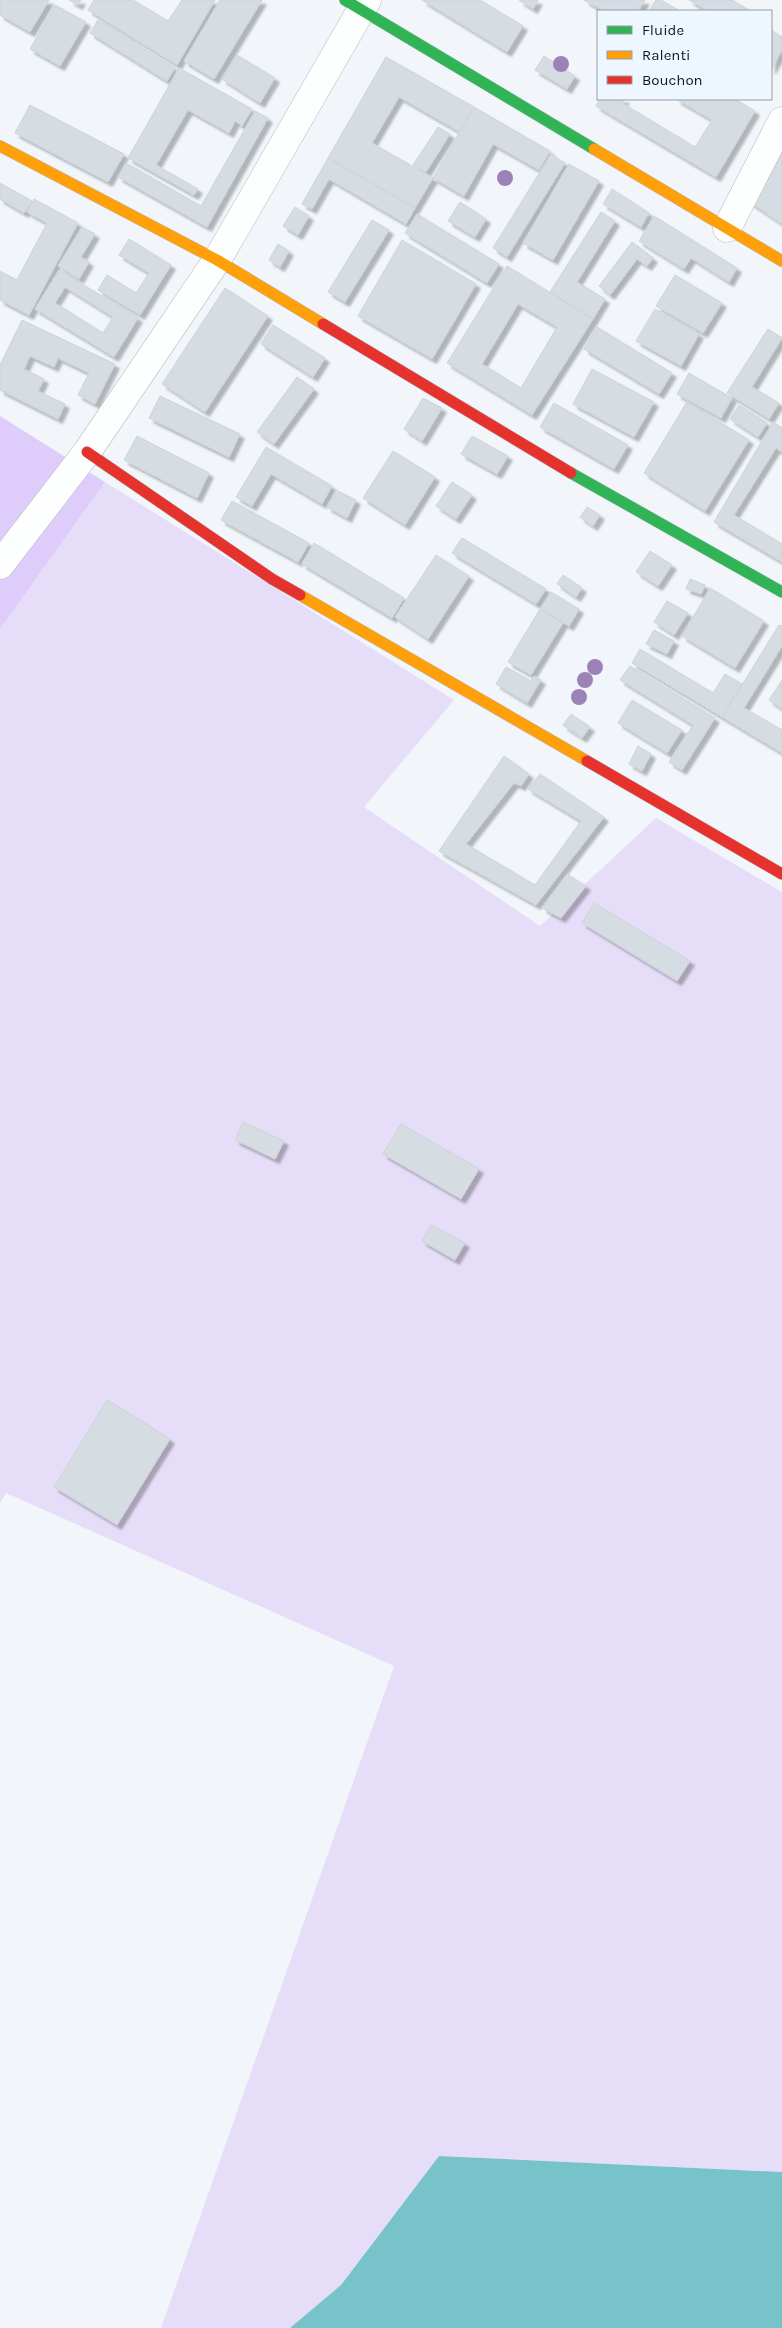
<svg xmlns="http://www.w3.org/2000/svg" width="782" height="2328" font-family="Karla,sans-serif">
	<defs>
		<filter id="shadow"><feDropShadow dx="4.5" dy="4.5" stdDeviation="1" flood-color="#0004"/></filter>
	</defs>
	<rect width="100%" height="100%" fill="#f2f6fb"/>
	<polygon fill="#e6ddf9" points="105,482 454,700 364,807 540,926 656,818 782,892 782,2172 439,2156 341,2285 290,2328 161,2328 394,1666 6,1493 0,1503 0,629"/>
	<polygon fill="#deccfa" points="0,416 105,482 0,629"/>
	<polygon fill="#78c2c9" points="439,2156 782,2172 782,2328 290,2328 341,2285"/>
	<g fill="#d6dde2" stroke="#cdd3d8" fill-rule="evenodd" filter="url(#shadow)">
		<polygon points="0,0 49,0 30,32 0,15"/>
		<polygon points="69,0 81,0 78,5"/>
		<polygon points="94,0 133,0 168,21 182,0 215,0 177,65 88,10"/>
		<polygon points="220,0 262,0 214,79 184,61"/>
		<polygon points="422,0 480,0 523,26 507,52"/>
		<polygon points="519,0 538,0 533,9"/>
		<polygon points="584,0 645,0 638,11 604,11"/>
		<polygon points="656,0 661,0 680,11 649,11"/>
		<polygon points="689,0 732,0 751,11 708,11"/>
		<polygon points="55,5 86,22 60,66 30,49"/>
		<polygon points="98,20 175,68 167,81 90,33"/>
		<polygon points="771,30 782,37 782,50 771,70"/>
		<polygon points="237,55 275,78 260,103 222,79"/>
		<polygon points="544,56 575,76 567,89 535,70"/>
		<polygon points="386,57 474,107 460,132 399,97 372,143 433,178 415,208 328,158"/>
		<polygon points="179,68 252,109 242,126 235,121 229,133 188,110 156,165 198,189 194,195 128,158"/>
		<polygon points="600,99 625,99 622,103 695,147 712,120 676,99 735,99 755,111 716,177 596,106"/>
		<polygon points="30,105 124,154 108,182 15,133"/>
		<polygon points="474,107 550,151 539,170 493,144 464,196 433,178"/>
		<polygon points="255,111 268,118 207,227 118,177 126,163 201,206"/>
		<polygon points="438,127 450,134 426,172 413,165"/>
		<polygon points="782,147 782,224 745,199"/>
		<polygon points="551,154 565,163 507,257 493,248"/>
		<polygon points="328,158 415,208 406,224 329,179 312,209 302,204"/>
		<polygon points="569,164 599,181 553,260 523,243"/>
		<polygon points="0,183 32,201 24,213 0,199"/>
		<polygon points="612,189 649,213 641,227 603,204"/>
		<polygon points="34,199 78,223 29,315 0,300 0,271 17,280 47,223 27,212"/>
		<polygon points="460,202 486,219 475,237 448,221"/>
		<polygon points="295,207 309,216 298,235 283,226"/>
		<polygon points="601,212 615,221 577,282 605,299 593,319 550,292"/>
		<polygon points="417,214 499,264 487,283 405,233"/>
		<polygon points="654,216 737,268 729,282 691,258 684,269 639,241"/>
		<polygon points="372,220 389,230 345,302 328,292"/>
		<polygon points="82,227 95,234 81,257 89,262 79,279 58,266"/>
		<polygon points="129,239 171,265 140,315 98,290 107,275 136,293 149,273 119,255"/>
		<polygon points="402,240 476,284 432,359 358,316"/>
		<polygon points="632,242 653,258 647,266 637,259 610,295 599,286"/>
		<polygon points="278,244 289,251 280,267 269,260"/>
		<path d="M507,266L593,319L532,415L447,363ZM518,304L557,327L521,388L482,364Z"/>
		<path d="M59,270L138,318L114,357L35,309ZM65,287L113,317L103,333L55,303Z"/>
		<polygon points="675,275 722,303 703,333 656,306"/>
		<polygon points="225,288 268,316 205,412 162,384"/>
		<polygon points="655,309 699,334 681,366 636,341"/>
		<polygon points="22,320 115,364 95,404 78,395 89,373 58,358 54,367 30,356 24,369 44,379 38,391 65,404 58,419 0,390 0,365"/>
		<polygon points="273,325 325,358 313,377 261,344"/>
		<polygon points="597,327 672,373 659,394 584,349"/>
		<polygon points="768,329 782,338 752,387 779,403 769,419 727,393"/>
		<polygon points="592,369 654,402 634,437 573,404"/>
		<polygon points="689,373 732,398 721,418 677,394"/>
		<polygon points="297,377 314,389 274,444 257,432"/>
		<polygon points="160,396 240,434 229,457 149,418"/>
		<polygon points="423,398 442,408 422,441 404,429"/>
		<polygon points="687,402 749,440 705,511 644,473"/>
		<polygon points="554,403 628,445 614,469 540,427"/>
		<polygon points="739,405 767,423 758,437 730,419"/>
		<polygon points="773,422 782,428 782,452 776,448 734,515 782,544 782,562 714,522"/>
		<polygon points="137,436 209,473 197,498 124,460"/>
		<polygon points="472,436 508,456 497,474 461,454"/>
		<polygon points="266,447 332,486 322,504 271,474 252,506 236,497"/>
		<polygon points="393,451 435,477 405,525 363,498"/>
		<polygon points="452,482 472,495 456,519 436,506"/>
		<polygon points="336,490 356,500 347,518 327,507"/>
		<polygon points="232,501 309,543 298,562 221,520"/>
		<polygon points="587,507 600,515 593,526 580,517"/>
		<polygon points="462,538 546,589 536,604 452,553"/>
		<polygon points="314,543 404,598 392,618 302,564"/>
		<polygon points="650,551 672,565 658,586 636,572"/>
		<polygon points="436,555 469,576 428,639 395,617"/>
		<polygon points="563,575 582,588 576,597 557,584"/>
		<polygon points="690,579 705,585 701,594 686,589"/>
		<polygon points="710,588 764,621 735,668 682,636"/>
		<polygon points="551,592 579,609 569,626 540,609"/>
		<polygon points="667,601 688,613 674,635 654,622"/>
		<polygon points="540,609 563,623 531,675 508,662"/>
		<polygon points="779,625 782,626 782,646 744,708 782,730 782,753 722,717"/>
		<polygon points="654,630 674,641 667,654 646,644"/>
		<polygon points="640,649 713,693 725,674 742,684 722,717 632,663"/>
		<polygon points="630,666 715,718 682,770 669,762 693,725 620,680"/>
		<polygon points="506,667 531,681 534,676 541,680 527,703 496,684"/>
		<polygon points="782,680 782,709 769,700"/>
		<polygon points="632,700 682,730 667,753 618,723"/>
		<polygon points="571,714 590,727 582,738 563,725"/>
		<polygon points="638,746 651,754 642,771 629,764"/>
		<polygon points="504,756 529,774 521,786 514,783 466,844 535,885 581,821 528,789 540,774 604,817 536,905 439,851"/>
		<polygon points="567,874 586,886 561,918 542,908"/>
		<polygon points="594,903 690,961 677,981 582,923"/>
		<polygon points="243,1122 284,1141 275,1159 235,1140"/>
		<polygon points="401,1124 479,1169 461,1199 383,1154"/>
		<polygon points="431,1225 465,1243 455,1260 422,1241"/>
		<polygon points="107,1400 170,1439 117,1525 54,1487"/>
	</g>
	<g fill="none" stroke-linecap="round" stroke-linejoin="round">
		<g stroke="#b6bbc1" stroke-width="29">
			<g id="street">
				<polyline points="727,228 782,121"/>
				<polyline points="0,565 87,452 217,260 367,0"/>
			</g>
		</g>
		<g stroke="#b6bbc1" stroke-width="12">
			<g id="fast">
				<polyline points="345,0 594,149"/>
				<polyline points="571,473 782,592"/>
			</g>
		</g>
		<g stroke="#b6bbc1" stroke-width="12">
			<g id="slow">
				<polyline points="0,146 217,260 323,324"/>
				<polyline points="594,149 782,261"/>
				<polyline points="300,595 587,761"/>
			</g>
		</g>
		<g stroke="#b6bbc1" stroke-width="12">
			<g id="jam">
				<polyline points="323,324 571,473"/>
				<polyline points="87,452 272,579 300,595"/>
				<polyline points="587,761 782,874"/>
			</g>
		</g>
		<use href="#street" stroke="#fdfefe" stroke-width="28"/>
		<use href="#fast" stroke="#30b455" stroke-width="11"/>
		<use href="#slow" stroke="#ff9f0a" stroke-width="11"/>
		<use href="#jam" stroke="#e5322d" stroke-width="11"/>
	</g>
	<g fill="#9c83b7">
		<circle cx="561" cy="64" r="8"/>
		<circle cx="505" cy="178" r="8"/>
		<circle cx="595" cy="667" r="8"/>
		<circle cx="585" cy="680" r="8"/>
		<circle cx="579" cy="697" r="8"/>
	</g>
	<rect x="597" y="10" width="175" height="90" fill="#eef6ff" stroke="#969da6"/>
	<rect x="607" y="26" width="25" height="8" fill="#30b455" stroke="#969da6"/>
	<text x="642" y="35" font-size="15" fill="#121820">Fluide</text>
	<rect x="607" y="51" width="25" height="8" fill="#ff9f0a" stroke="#969da6"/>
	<text x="642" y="60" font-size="15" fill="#121820">Ralenti</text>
	<rect x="607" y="76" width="25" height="8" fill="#e5322d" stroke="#969da6"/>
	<text x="642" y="85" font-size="15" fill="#121820">Bouchon</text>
</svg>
